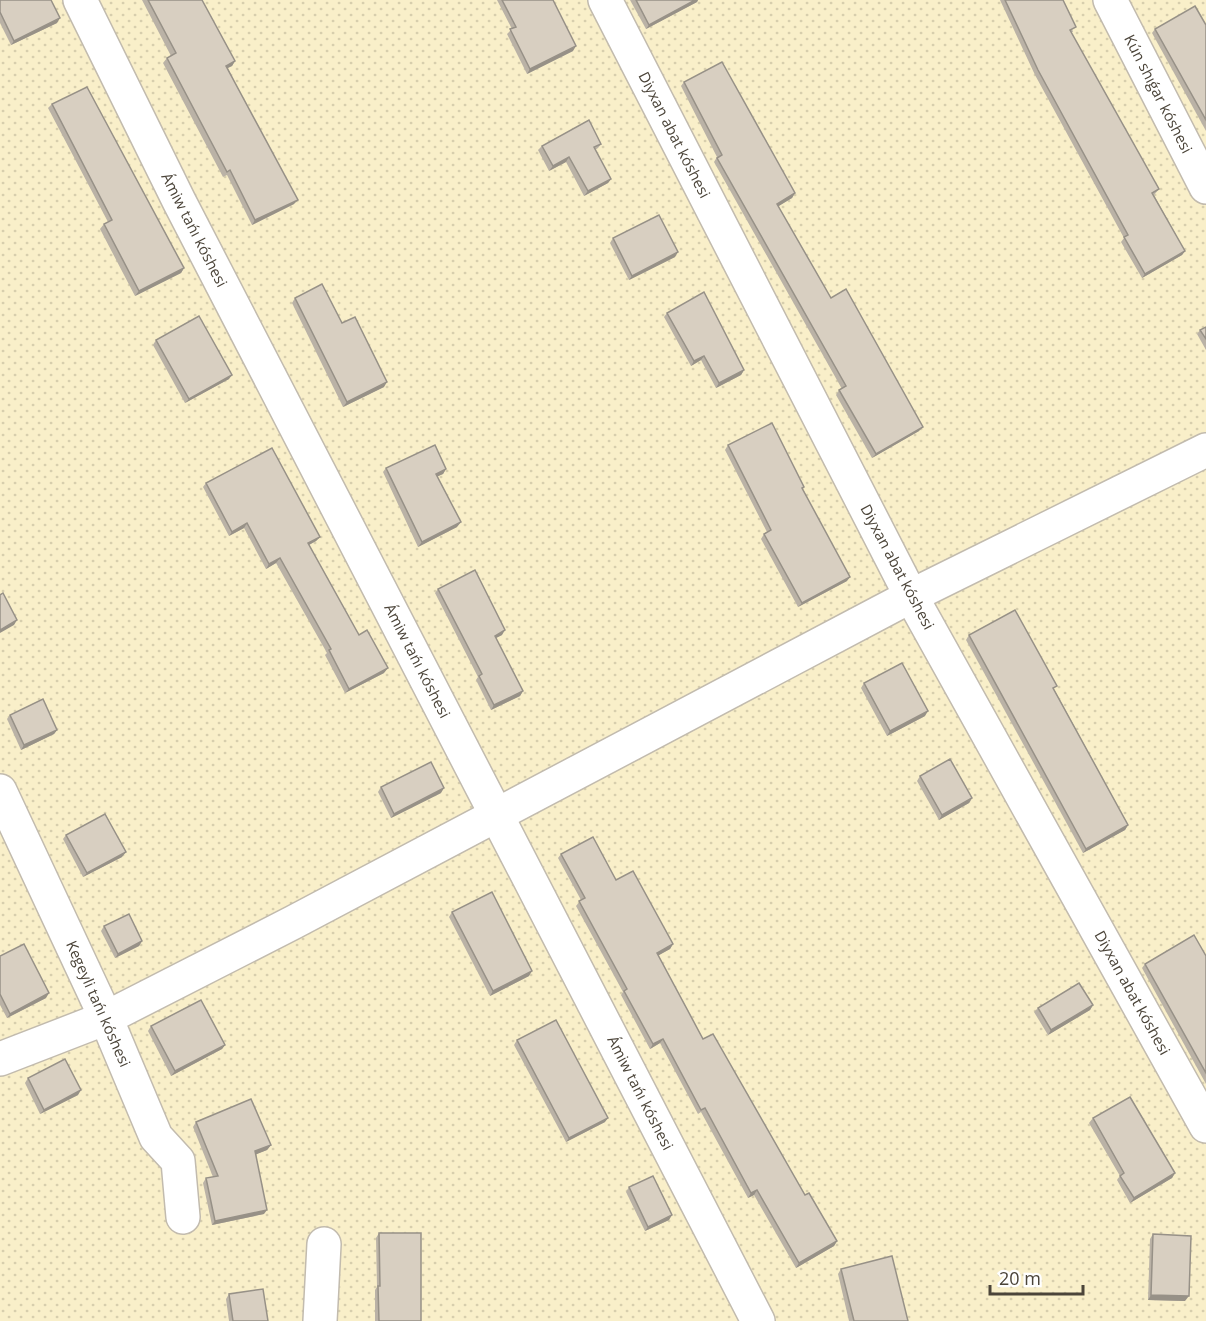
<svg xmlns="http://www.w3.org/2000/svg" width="1206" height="1321" font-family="'Open Sans',sans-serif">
	<defs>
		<pattern id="sand-dots" width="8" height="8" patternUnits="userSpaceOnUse" patternTransform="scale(1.5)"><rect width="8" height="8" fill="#f9efc9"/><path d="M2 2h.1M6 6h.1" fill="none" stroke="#d7cead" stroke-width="1.8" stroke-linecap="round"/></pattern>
	</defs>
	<rect width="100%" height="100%" fill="#f6f3ec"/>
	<rect fill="url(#sand-dots)" x="0" y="0" width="1206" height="1321"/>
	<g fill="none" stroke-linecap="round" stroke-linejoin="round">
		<g stroke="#c2bbae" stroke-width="36">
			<g id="minor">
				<polyline points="80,0 179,201 758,1321"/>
				<polyline points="605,0 911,596 1206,1126"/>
				<polyline points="1110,0 1206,187"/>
				<polyline points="0,791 106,1018 156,1137 178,1161 183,1217"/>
				<polyline points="0,1059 106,1018 294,922 911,596 1206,450"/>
				<polyline points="320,1321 324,1244"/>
			</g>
		</g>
		<use href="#minor" stroke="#fff" stroke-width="33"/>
	</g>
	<g fill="#bab2a6">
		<polygon points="0,0 57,23 11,45 0,23"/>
		<polygon points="142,0 202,0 235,61 232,66 228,68 294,204 252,225 227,175 223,177 163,63 167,58 171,56"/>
		<polygon points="497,0 553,0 573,51 527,74 507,34 512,29"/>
		<polygon points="630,0 698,0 697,2 646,29"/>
		<polygon points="1000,0 1063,0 1073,32 1071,32 1159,189 1154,195 1185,251 1182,255 1142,278 1121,242 1124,238 1035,75"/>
		<polygon points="1206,25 1206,131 1152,33 1155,29"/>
		<polygon points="684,82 795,193 792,198 778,206 831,298 919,431 872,458 836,395 839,390 842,389 714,162 717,157 681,86"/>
		<polygon points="52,104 184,268 181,273 135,296 100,229 104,224 108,222 48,108"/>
		<polygon points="601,144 598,148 595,150 611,179 608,183 584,196 566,162 549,171 538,150 542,146"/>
		<polygon points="613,238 675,257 629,280 610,243"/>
		<polygon points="295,298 342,323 384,387 343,407 292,303"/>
		<polygon points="667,313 744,370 741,375 716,388 701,360 691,366 664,317"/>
		<polygon points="1206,327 1206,350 1197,334 1200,330"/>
		<polygon points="156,340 229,379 185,403 153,345"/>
		<polygon points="728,445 804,487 803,489 847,581 798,607 761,539 764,534 767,532 725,450"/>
		<polygon points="386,468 446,469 443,474 437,476 457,527 418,547 383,472"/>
		<polygon points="206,483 320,537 316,541 309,545 359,635 384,673 345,693 325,655 327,653 276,563 266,569 244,528 229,536 203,487"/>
		<polygon points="438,589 502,635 496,638 523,691 520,696 491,710 476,680 478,677 435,593"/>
		<polygon points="969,635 1054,689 1128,825 1125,830 1083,853 966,640"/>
		<polygon points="864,683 925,716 887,736 861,688"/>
		<polygon points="10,715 57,730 54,734 21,750 7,719"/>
		<polygon points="920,776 972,798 969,803 939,820 917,781"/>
		<polygon points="381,787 441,793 391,818 378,792"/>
		<polygon points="66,835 122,857 83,877 63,839"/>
		<polygon points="561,854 616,880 673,944 670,949 658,955 703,1039 805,1195 837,1241 834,1246 796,1268 754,1195 748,1198 701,1112 698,1114 660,1043 650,1049 621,995 623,992 576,906 581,900 558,858"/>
		<polygon points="452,912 529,976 490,996 449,917"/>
		<polygon points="104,926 142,941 139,946 115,958 101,931"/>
		<polygon points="0,956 46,998 7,1018 0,1005"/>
		<polygon points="1206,956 1206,1084 1142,968 1145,964"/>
		<polygon points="1093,1005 1090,1010 1048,1035 1034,1012 1038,1008"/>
		<polygon points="151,1026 225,1045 222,1049 171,1076 148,1031"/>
		<polygon points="517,1040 605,1122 566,1142 514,1045"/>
		<polygon points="28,1078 78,1095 40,1114 25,1083"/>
		<polygon points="1093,1118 1175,1173 1172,1178 1130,1203 1117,1180 1120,1176 1089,1123"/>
		<polygon points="196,1122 271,1145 267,1150 256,1154 264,1214 212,1225 203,1183 206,1178 213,1177 193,1127"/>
		<polygon points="629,1187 669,1220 645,1231 626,1192"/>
		<polygon points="379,1233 421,1321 375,1321 375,1290 377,1287 376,1238"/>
		<polygon points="1153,1234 1185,1301 1148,1300 1150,1239"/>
		<polygon points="841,1269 908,1321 849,1321 838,1274"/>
		<polygon points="229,1294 268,1321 229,1321 226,1299"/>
	</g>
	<g fill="#979187">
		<polygon points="695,0 698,0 697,2 646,29 649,25"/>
		<polygon points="60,18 57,23 11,45 14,41"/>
		<polygon points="576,46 573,51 527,74 530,69"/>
		<polygon points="235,61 232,66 223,70 226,66"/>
		<polygon points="569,157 566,162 549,171 553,166"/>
		<polygon points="611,179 608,183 584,196 588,191"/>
		<polygon points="795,193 792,198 774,209 777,204"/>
		<polygon points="298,200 294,204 252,225 255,220"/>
		<polygon points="1185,251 1182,255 1142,278 1145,274"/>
		<polygon points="678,252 675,257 629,280 632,276"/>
		<polygon points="184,268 181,273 135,296 139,291"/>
		<polygon points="704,356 701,360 691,366 694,361"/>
		<polygon points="744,370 741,375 716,388 719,383"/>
		<polygon points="232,375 229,379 185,403 189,399"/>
		<polygon points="387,382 384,387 343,407 347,402"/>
		<polygon points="923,427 919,431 872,458 876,454"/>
		<polygon points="446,469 443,474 432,479 436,474"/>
		<polygon points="461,522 457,527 418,547 422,542"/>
		<polygon points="247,523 244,528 229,536 232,532"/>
		<polygon points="320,537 316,541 305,547 308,543"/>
		<polygon points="280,558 276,563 266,569 269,564"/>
		<polygon points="850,577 847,581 798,607 802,603"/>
		<polygon points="17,620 14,625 0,633 0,630"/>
		<polygon points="505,630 502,635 492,640 495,636"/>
		<polygon points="388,668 384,673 345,693 349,689"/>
		<polygon points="523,691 520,696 491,710 494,705"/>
		<polygon points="928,711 925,716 887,736 890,731"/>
		<polygon points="57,730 54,734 21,750 24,745"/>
		<polygon points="444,788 441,793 391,818 394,814"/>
		<polygon points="972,798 969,803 939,820 942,815"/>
		<polygon points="1128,825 1125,830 1083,853 1086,849"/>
		<polygon points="126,852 122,857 83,877 87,873"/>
		<polygon points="142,941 139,946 115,958 118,954"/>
		<polygon points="673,944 670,949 654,958 657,953"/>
		<polygon points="532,971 529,976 490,996 493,991"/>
		<polygon points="49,993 46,998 7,1018 10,1014"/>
		<polygon points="1093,1005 1090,1010 1048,1035 1051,1030"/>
		<polygon points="663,1039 660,1043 650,1049 653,1044"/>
		<polygon points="225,1045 222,1049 171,1076 175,1071"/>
		<polygon points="81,1090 78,1095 40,1114 44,1110"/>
		<polygon points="608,1118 605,1122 566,1142 569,1138"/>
		<polygon points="271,1145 267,1150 252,1156 255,1151"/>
		<polygon points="1175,1173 1172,1178 1130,1203 1134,1198"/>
		<polygon points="757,1190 754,1195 748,1198 751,1193"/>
		<polygon points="267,1210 264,1214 212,1225 215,1221"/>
		<polygon points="672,1215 669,1220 645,1231 648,1227"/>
		<polygon points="837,1241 834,1246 796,1268 799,1263"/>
		<polygon points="1151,1295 1189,1296 1185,1301 1148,1300"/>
	</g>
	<g fill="#d8cfc1" stroke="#979187" stroke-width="1.5">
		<polygon points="0,0 51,0 60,18 14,41 0,12"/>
		<polygon points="148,0 202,0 235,61 226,66 298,200 255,220 230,170 227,172 167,58 176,53"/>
		<polygon points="502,0 553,0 576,46 530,69 510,29 516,27"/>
		<polygon points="636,0 695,0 649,25"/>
		<polygon points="1005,0 1063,0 1076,27 1070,30 1159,189 1152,193 1185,251 1145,274 1124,237 1128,235 1038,70"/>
		<polygon points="1195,6 1206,25 1206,120 1155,29"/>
		<polygon points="722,62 795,193 777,204 831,298 846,289 923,427 876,454 839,390 846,386 717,158 722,155 684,82"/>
		<polygon points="87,87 184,268 139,291 104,224 112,220 52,104"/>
		<polygon points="589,120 601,144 594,147 611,179 588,191 569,157 553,166 542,146"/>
		<polygon points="659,215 678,252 632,276 613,238"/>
		<polygon points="322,284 342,323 355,317 387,382 347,402 295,298"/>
		<polygon points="704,292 744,370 719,383 704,356 694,361 667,313"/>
		<polygon points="199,316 232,375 189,399 156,340"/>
		<polygon points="1206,327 1206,339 1200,330"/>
		<polygon points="772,423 804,487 802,488 850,577 802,603 764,534 771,530 728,445"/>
		<polygon points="435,445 446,469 436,474 461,522 422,542 386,468"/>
		<polygon points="272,448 320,537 308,543 359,635 367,630 388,668 349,689 329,650 331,649 280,558 269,564 247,523 232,532 206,483"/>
		<polygon points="475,570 505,630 495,636 523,691 494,705 479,676 482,674 438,589"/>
		<polygon points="3,593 17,620 0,630 0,595"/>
		<polygon points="1015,610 1057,686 1053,688 1128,825 1086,849 969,635"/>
		<polygon points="902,663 928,711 890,731 864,683"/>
		<polygon points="43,699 57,730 24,745 10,715"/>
		<polygon points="950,759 972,798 942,815 920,776"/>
		<polygon points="431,762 444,788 394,814 381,787"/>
		<polygon points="105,814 126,852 87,873 66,835"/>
		<polygon points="593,837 616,880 633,871 673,944 657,953 703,1039 713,1034 805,1195 809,1193 837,1241 799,1263 757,1190 751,1193 705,1108 701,1110 663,1039 653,1044 624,991 627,989 579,901 585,898 561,854"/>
		<polygon points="492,892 532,971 493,991 452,912"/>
		<polygon points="129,914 142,941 118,954 104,926"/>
		<polygon points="1194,935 1206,956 1206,1073 1145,964"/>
		<polygon points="24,944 49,993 10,1014 0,994 0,956"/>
		<polygon points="1079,983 1093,1005 1051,1030 1038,1008"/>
		<polygon points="201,1000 225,1045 175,1071 151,1026"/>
		<polygon points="556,1020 608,1118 569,1138 517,1040"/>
		<polygon points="65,1059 81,1090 44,1110 28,1078"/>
		<polygon points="1130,1097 1175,1173 1134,1198 1120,1176 1124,1173 1093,1118"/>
		<polygon points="251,1099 271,1145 255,1151 267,1210 215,1221 206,1178 218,1176 196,1122"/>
		<polygon points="653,1176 672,1215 648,1227 629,1187"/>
		<polygon points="379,1233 421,1233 421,1321 379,1321 378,1286 380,1286"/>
		<polygon points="1153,1234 1191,1236 1189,1296 1151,1295"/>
		<polygon points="892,1256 908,1321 854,1321 841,1269"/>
		<polygon points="263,1289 268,1321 233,1321 229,1294"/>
	</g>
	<g text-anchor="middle" stroke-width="6" stroke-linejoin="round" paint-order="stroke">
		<g font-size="15" fill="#4b4439" stroke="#fff">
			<text transform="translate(1158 94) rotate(63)" y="5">Kún shıǵar kóshesi</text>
			<text transform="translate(674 135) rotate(63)" y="5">Diyxan abat kóshesi</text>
			<text transform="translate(194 230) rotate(63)" y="5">Ámiw tańı kóshesi</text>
			<text transform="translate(897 567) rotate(62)" y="5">Diyxan abat kóshesi</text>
			<text transform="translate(417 661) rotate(63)" y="5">Ámiw tańı kóshesi</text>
			<text transform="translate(1132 993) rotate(61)" y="5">Diyxan abat kóshesi</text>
			<text transform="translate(98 1004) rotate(66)" y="5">Kegeyli tańı kóshesi</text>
			<text transform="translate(640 1093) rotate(63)" y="5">Ámiw tańı kóshesi</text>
		</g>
	</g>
	<path d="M990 1285v9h93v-9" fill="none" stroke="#4b4439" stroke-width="3"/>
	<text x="999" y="1285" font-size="18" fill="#4b4439" stroke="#ffffff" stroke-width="4.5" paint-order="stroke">20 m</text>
</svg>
